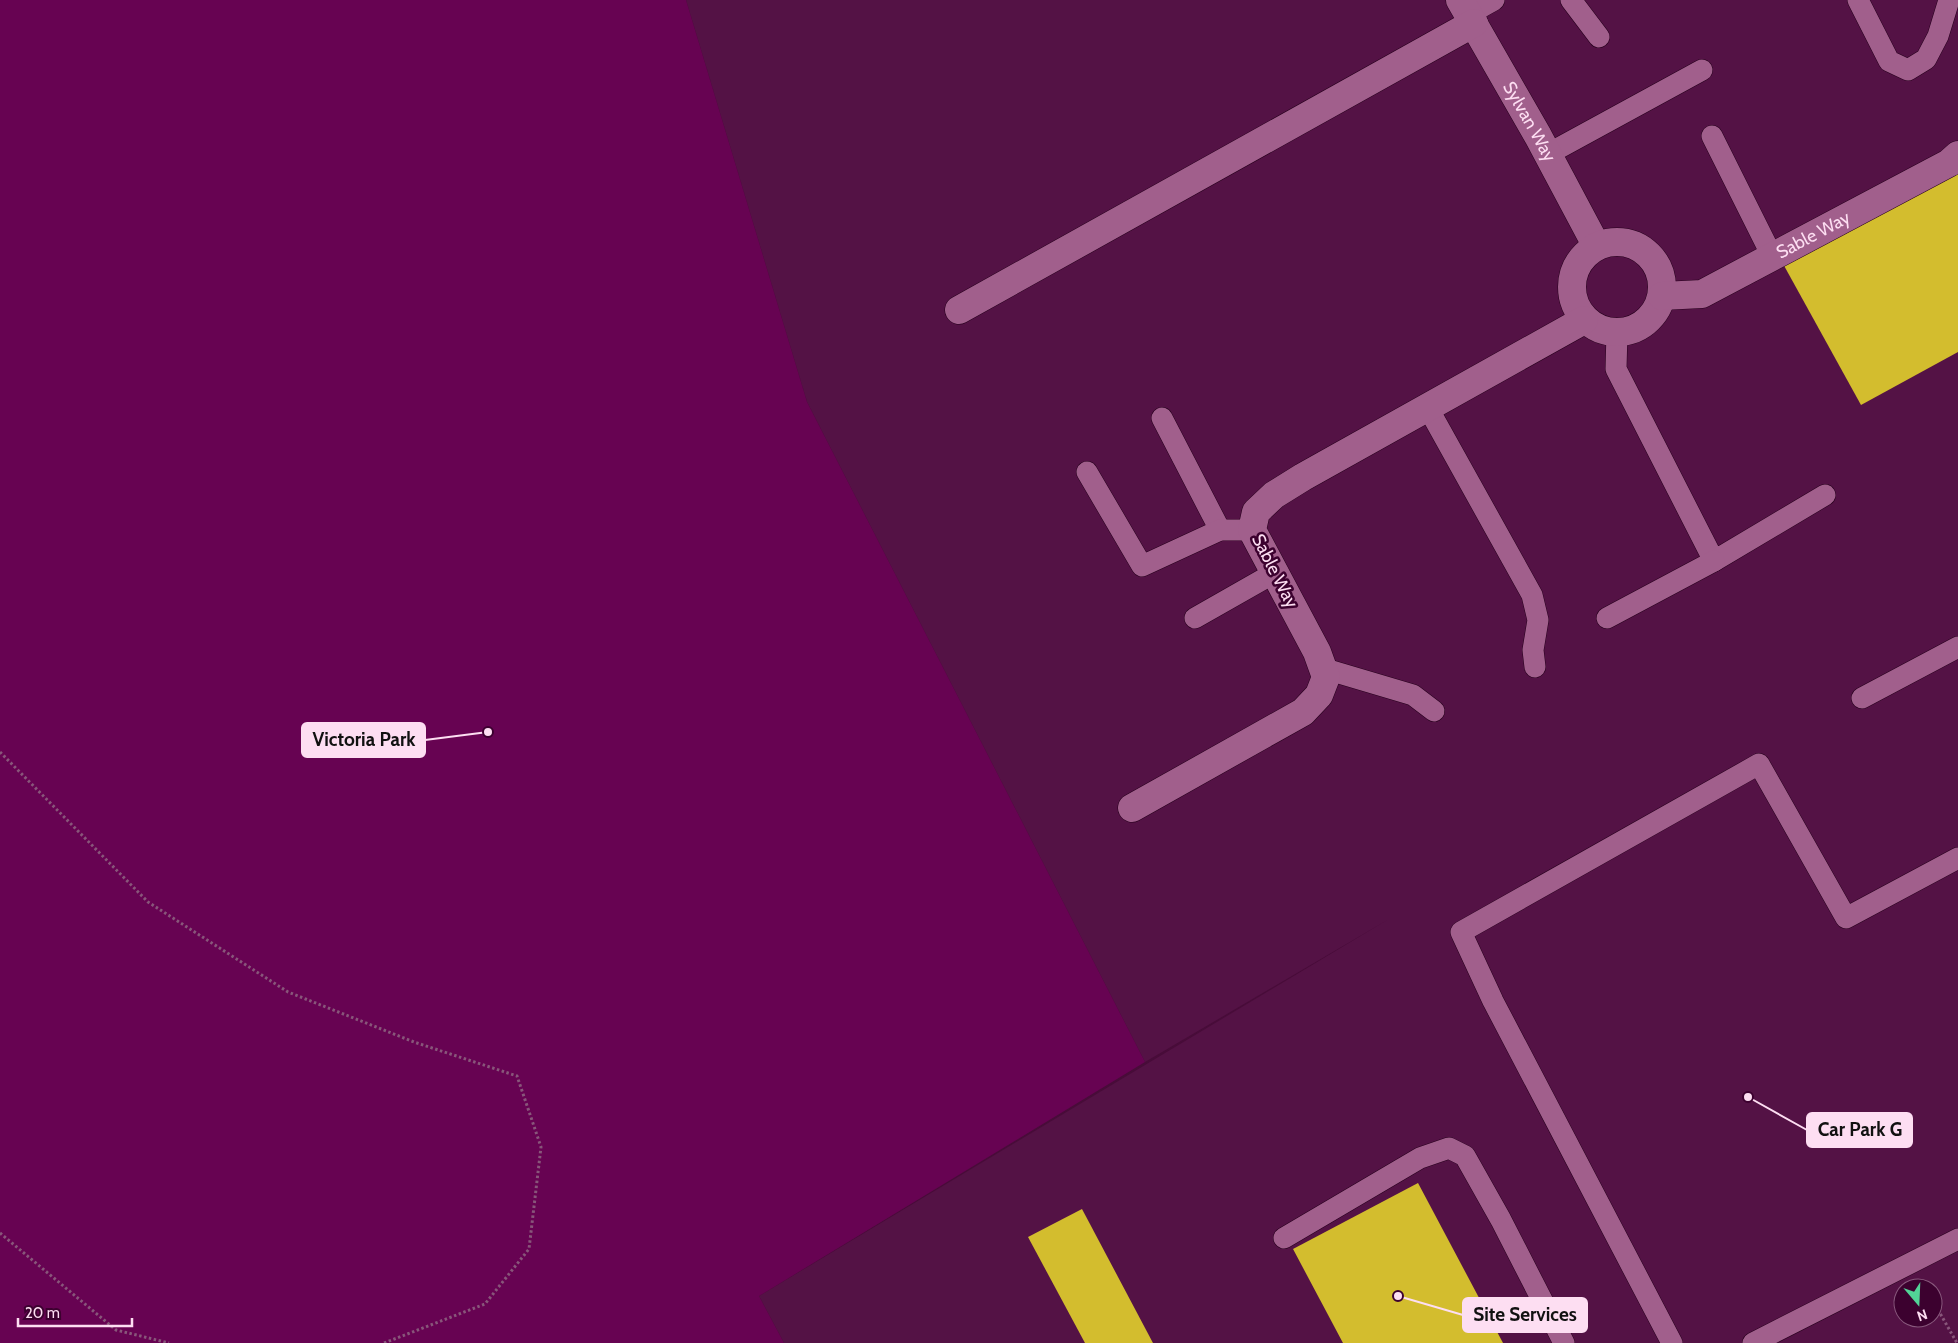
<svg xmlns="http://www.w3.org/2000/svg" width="1958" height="1343" font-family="Cabin,sans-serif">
	<rect width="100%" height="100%" fill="#480c39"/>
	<path fill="#541245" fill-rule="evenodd" d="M686,0H1958V1343H784L759,1296L1389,919L1145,1062L807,402ZM1903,1288H1933V1318H1903Z"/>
	<polygon fill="#670352" points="0,0 686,0 807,402 1145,1062 759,1296 784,1343 0,1343"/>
	<g fill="#d3bd2e">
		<polygon points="1958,142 1958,352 1861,405 1777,253"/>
		<polygon points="1418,1183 1503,1343 1343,1343 1293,1249"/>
		<polygon points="1082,1209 1153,1343 1085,1343 1028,1237"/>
	</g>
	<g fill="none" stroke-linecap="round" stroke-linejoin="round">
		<g stroke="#27001d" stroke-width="22">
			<g id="service">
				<polyline points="1571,0 1599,37"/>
				<polyline points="1858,0 1889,61 1908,70 1926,59 1938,36 1949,0"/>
				<polyline points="1469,14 1494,0"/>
				<polyline points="1712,136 1773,258"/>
				<polyline points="1548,154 1702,70"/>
				<polyline points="1617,332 1616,369 1714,561 1825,495"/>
				<polyline points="1428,408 1532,595 1538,620 1533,650 1535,667"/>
				<polyline points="1162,418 1220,530"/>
				<polyline points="1087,472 1142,566 1220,530 1252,530"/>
				<polyline points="1195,618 1274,573"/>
				<polyline points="1607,618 1714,561"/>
				<polyline points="1322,668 1413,695 1434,711"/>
				<polyline points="1862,698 1958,647"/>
				<polyline points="1284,1238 1420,1158 1449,1148 1465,1156 1501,1220 1564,1343"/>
				<polyline points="1672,1343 1493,1001 1461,932 1759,764 1846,918 1958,858"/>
				<polyline points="1753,1343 1958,1239"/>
			</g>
		</g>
		<g stroke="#27001d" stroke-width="29">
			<g id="minor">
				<path id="s1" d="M1460,0L1538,136L1596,245"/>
				<circle cx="1617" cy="287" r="45"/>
				<path id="s2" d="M1662,296L1702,294L1949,163L1958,155"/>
				<polyline points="959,310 1474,23"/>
				<polyline points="1132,808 1303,712 1319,695 1326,677 1317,652 1252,530 1256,512 1274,495 1303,477 1584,320"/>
			</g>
		</g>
		<g stroke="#88567a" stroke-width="3" stroke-dasharray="2.5 2.5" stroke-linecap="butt">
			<polyline points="0,752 148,902 288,992 414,1042 517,1076 541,1147 529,1249 485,1304 384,1343"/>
			<polyline points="0,1233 116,1330 169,1343"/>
			<polyline points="1933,1301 1957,1343"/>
		</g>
		<use href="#service" stroke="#a15f8c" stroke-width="21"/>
		<use href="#minor" stroke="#a15f8c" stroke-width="28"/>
	</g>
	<g text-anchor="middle" stroke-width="5" stroke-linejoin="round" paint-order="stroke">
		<g font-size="18" fill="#fddef2" stroke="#3c012f">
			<text dy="6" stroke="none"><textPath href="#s1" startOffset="140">Sylvan Way</textPath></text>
			<text dy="6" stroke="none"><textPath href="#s2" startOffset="166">Sable Way</textPath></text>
			<text transform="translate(1275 571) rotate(63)" y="6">Sable Way</text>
		</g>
	</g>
	<path fill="none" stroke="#fddef2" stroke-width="2" d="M488 732L425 740M1748 1097L1807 1130M1398 1296L1463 1315"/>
	<g fill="#fddef2" stroke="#3c012f" stroke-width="2">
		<circle cx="488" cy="732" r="5"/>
		<circle cx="1748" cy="1097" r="5"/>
		<circle cx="1398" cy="1296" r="5"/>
	</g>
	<g fill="#fddef2" stroke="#fddef2" stroke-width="2">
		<rect x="302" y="723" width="123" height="34" rx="5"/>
		<rect x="1807" y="1113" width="105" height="34" rx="5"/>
		<rect x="1463" y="1298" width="124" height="34" rx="5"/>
	</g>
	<g font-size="19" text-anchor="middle" font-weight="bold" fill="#111">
		<text x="364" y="746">Victoria Park</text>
		<text x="1860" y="1136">Car Park G</text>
		<text x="1525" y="1321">Site Services</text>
	</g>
	<g transform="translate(1918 1303) rotate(161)"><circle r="24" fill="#3c012f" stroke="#89597d"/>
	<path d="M0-4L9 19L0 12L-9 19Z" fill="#52d397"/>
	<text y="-8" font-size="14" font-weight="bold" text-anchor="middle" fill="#fddef2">N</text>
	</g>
	<path d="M18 1318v8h114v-8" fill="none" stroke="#fddef2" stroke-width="2.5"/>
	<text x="25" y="1318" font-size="15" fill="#fddef2" stroke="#3c012f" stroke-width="4" paint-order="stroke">20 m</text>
</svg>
